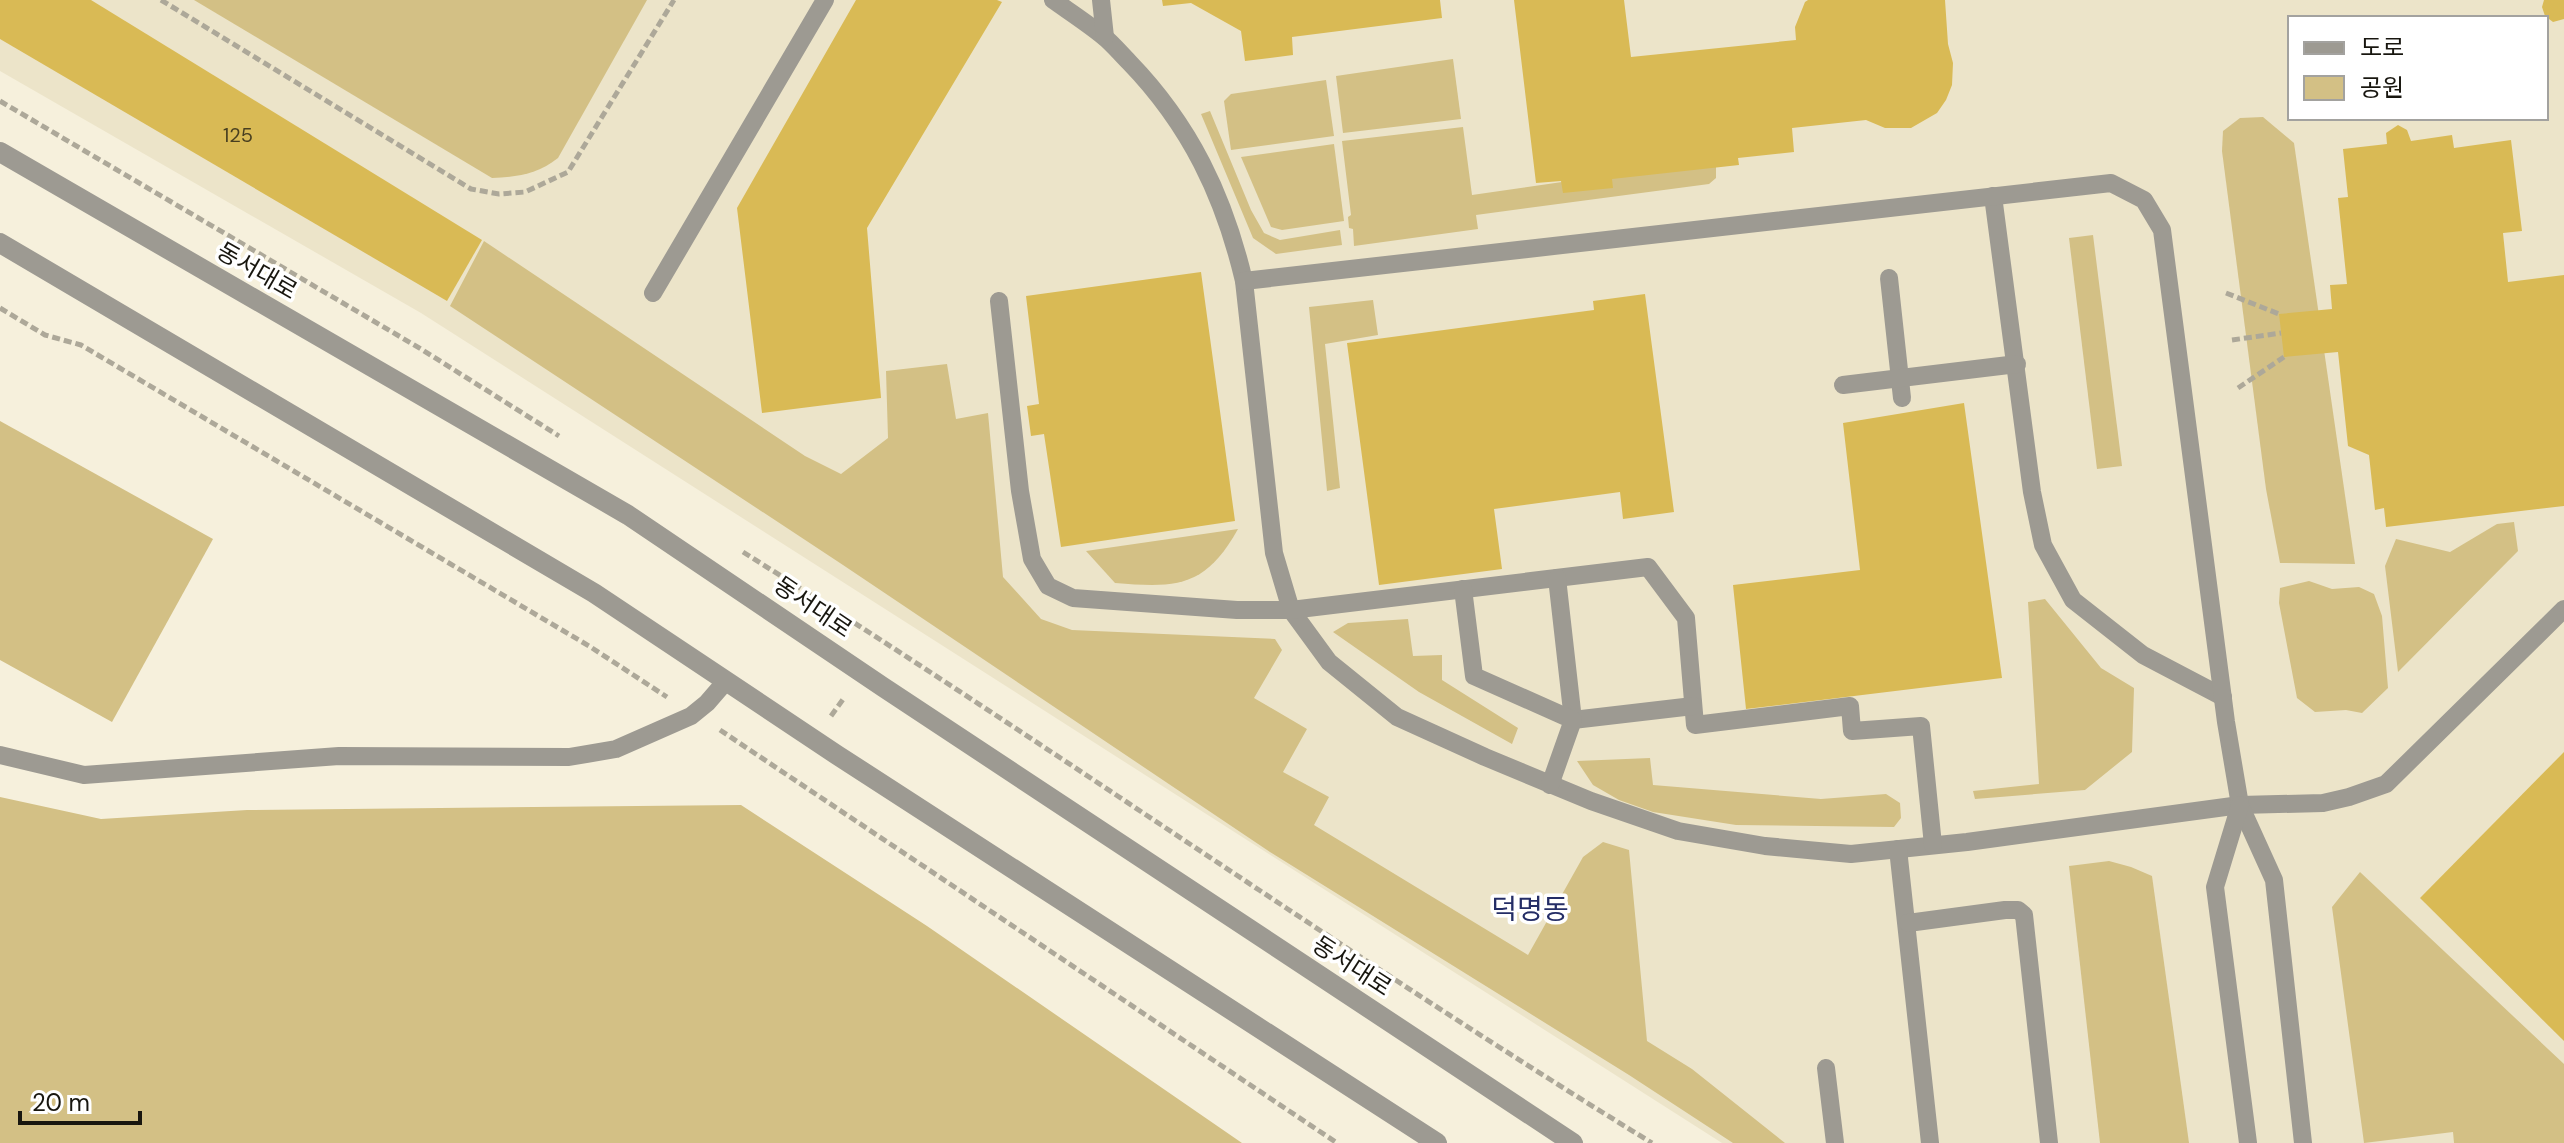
<svg xmlns="http://www.w3.org/2000/svg" width="2564" height="1143" font-family="'DM Sans','Noto Sans KR',sans-serif">
	<rect width="100%" height="100%" fill="#f6f0dc"/>
	<path fill="#ece4c9" fill-rule="evenodd" d="M0,0H2564V1143H1722L421,313L0,71ZM2290,18H2546V118H2290Z"/>
	<g fill="#d3c085">
		<path d="M194,0H647L558,158C538,174 517,177 492,178Z"/>
		<polygon points="1453,59 1461,119 1343,133 1336,76"/>
		<polygon points="1326,80 1334,136 1231,150 1224,101 1231,94"/>
		<polygon points="1210,111 1251,210 1264,233 1280,240 1340,230 1342,245 1276,254 1253,238 1201,114"/>
		<polygon points="2263,117 2294,143 2355,564 2280,563 2266,489 2222,151 2223,131 2240,118"/>
		<polygon points="1463,127 1472,195 1707,161 1716,165 1716,178 1709,184 1476,215 1478,229 1354,246 1353,229 1349,228 1348,217 1351,215 1342,141"/>
		<polygon points="1334,144 1344,221 1282,230 1271,227 1241,157"/>
		<polygon points="2093,235 2122,466 2097,469 2069,238"/>
		<polygon points="484,241 805,456 841,474 888,438 886,371 947,364 956,419 988,413 1003,577 1041,619 1072,630 1275,639 1282,650 1254,698 1307,729 1283,772 1329,797 1314,825 1528,955 1583,857 1603,842 1629,850 1647,1041 1692,1069 1785,1143 1733,1143 1629,1075 1270,852 843,565 450,306"/>
		<polygon points="1373,300 1378,335 1325,344 1340,488 1327,491 1309,307"/>
		<polygon points="0,421 213,539 112,722 0,660"/>
		<polygon points="2514,522 2518,551 2398,672 2385,566 2396,539 2450,552 2497,524"/>
		<path d="M1238,529C1205,588 1176,588 1115,583L1086,551Z"/>
		<polygon points="2309,581 2332,589 2359,587 2374,594 2382,616 2388,688 2362,713 2346,710 2315,712 2297,698 2279,603 2280,588"/>
		<polygon points="2045,599 2101,668 2134,688 2132,752 2085,790 1975,799 1973,791 2039,784 2028,602"/>
		<polygon points="1408,619 1413,656 1442,655 1442,680 1518,728 1512,744 1419,692 1333,632 1348,623"/>
		<polygon points="1650,758 1653,785 1821,799 1886,794 1900,803 1901,818 1894,827 1736,825 1653,812 1619,800 1593,785 1577,761"/>
		<polygon points="0,797 101,819 247,810 741,805 927,926 1242,1143 0,1143"/>
		<polygon points="2109,861 2131,867 2152,876 2189,1143 2100,1143 2069,866"/>
		<polygon points="2360,872 2564,1064 2564,1143 2454,1143 2453,1132 2364,1143 2332,907"/>
	</g>
	<g fill="#d9ba55">
		<polygon points="0,0 91,0 482,240 447,301 0,39"/>
		<polygon points="856,0 997,0 1002,2 867,228 881,398 762,413 737,208"/>
		<polygon points="1162,0 1440,0 1442,18 1292,37 1293,55 1245,61 1241,31 1191,3 1163,6"/>
		<polygon points="1514,0 1624,0 1631,57 1796,40 1795,27 1805,2 1808,0 1945,0 1948,44 1953,63 1952,85 1946,100 1937,113 1911,128 1885,128 1866,120 1792,128 1794,152 1738,158 1739,165 1612,179 1613,188 1563,193 1561,181 1536,183"/>
		<polygon points="2544,0 2564,0 2564,19 2553,22 2545,16 2542,7"/>
		<polygon points="2398,125 2407,130 2411,141 2452,135 2454,148 2511,140 2522,231 2503,233 2508,282 2564,275 2564,506 2386,527 2384,508 2375,510 2369,455 2348,446 2338,352 2284,357 2279,314 2332,309 2330,285 2347,284 2338,198 2348,197 2343,149 2387,144 2386,133"/>
		<polygon points="1201,272 1235,521 1061,547 1044,434 1031,436 1027,406 1039,404 1026,296"/>
		<polygon points="1645,294 1674,512 1623,519 1620,492 1494,509 1502,569 1379,585 1347,343 1594,310 1593,301"/>
		<polygon points="1964,403 2002,678 1746,709 1733,585 1860,570 1843,423"/>
		<polygon points="2564,752 2564,1041 2420,898"/>
	</g>
	<g fill="none" stroke-linecap="round" stroke-linejoin="round">
		<g stroke="#ada899" stroke-width="5" stroke-dasharray="8 4" stroke-linecap="butt">
			<polyline points="161,0 471,189 499,194 525,192 568,172 674,0"/>
			<polyline points="0,101 421,349 559,436"/>
			<polyline points="2226,293 2279,314"/>
			<polyline points="0,308 45,335 81,345 589,646 667,697"/>
			<polyline points="2232,340 2281,333"/>
			<polyline points="2238,388 2284,357"/>
			<path d="M743,552C1049,744 1344,954 1652,1143"/>
			<polyline points="831,716 844,698"/>
			<polyline points="720,730 1337,1143"/>
		</g>
		<g stroke="#9d9a92" stroke-width="18">
			<path d="M1053,0C1070,12 1087,23 1103,36C1112,43 1120,53 1129,62C1190,125 1224,196 1244,281L1274,553L1291,610L1329,662L1397,717L1485,757L1591,801L1678,831L1765,846L1851,854L1967,842L2240,805L2323,803L2349,797L2386,784L2564,609"/>
			<polyline points="1101,0 1105,37"/>
			<polyline points="1993,196 2032,492 2043,545 2073,600 2143,655 2223,697"/>
			<polyline points="1889,278 1902,398"/>
			<polyline points="1244,281 2111,183 2144,200 2162,230 2226,722 2240,805 2274,880 2303,1143"/>
			<polyline points="653,293 825,0"/>
			<polyline points="999,301 1020,491 1032,559 1048,586 1073,598 1237,610 1291,610 1648,567 1686,618 1695,725 1850,706 1852,731 1921,726 1933,845"/>
			<polyline points="1843,385 2017,364"/>
			<polyline points="1557,578 1573,720 1693,706"/>
			<polyline points="1463,589 1474,676 1573,720 1550,785"/>
			<polyline points="0,755 84,775 339,756 569,757 616,749 691,716 707,703 726,681"/>
			<polyline points="2240,805 2215,887 2248,1143"/>
			<polyline points="1898,849 1930,1143"/>
			<polyline points="1908,923 2005,910 2018,910 2024,915 2049,1143"/>
			<polyline points="1826,1068 1835,1143"/>
		</g>
		<g stroke="#9d9a92" stroke-width="20">
			<polyline points="0,152 628,515 883,687 1573,1143"/>
			<polyline points="0,243 594,593 837,755 1437,1143"/>
		</g>
	</g>
	<g text-anchor="middle" stroke-width="7" stroke-linejoin="round" paint-order="stroke">
		<g font-size="20" fill="#483f20">
			<text x="238" y="142">125</text>
		</g>
		<g font-size="24" fill="#18160f" stroke="#fff">
			<text transform="translate(257 271) rotate(30)" y="8">동서대로</text>
			<text transform="translate(813 607) rotate(34)" y="8">동서대로</text>
			<text transform="translate(1352 966) rotate(33)" y="8">동서대로</text>
		</g>
		<g font-size="28" fill="#242d66" stroke="#fff">
			<text x="1530" y="919">덕명동</text>
		</g>
	</g>
	<rect x="2288" y="16" width="260" height="104" fill="#ffffff" stroke="#a3a29f" stroke-width="2"/>
	<rect x="2304" y="42" width="40" height="12" fill="#9d9a92" stroke="#a3a29f" stroke-width="2"/>
	<text x="2360" y="56" font-size="24" fill="#18160f">도로</text>
	<rect x="2304" y="76" width="40" height="24" fill="#d3c085" stroke="#a3a29f" stroke-width="2"/>
	<text x="2360" y="96" font-size="24" fill="#18160f">공원</text>
	<path d="M20 1111v12h120v-12" fill="none" stroke="#18160f" stroke-width="4"/>
	<text x="32" y="1111" font-size="24" fill="#18160f" stroke="#ffffff" stroke-width="6" paint-order="stroke">20 m</text>
</svg>
